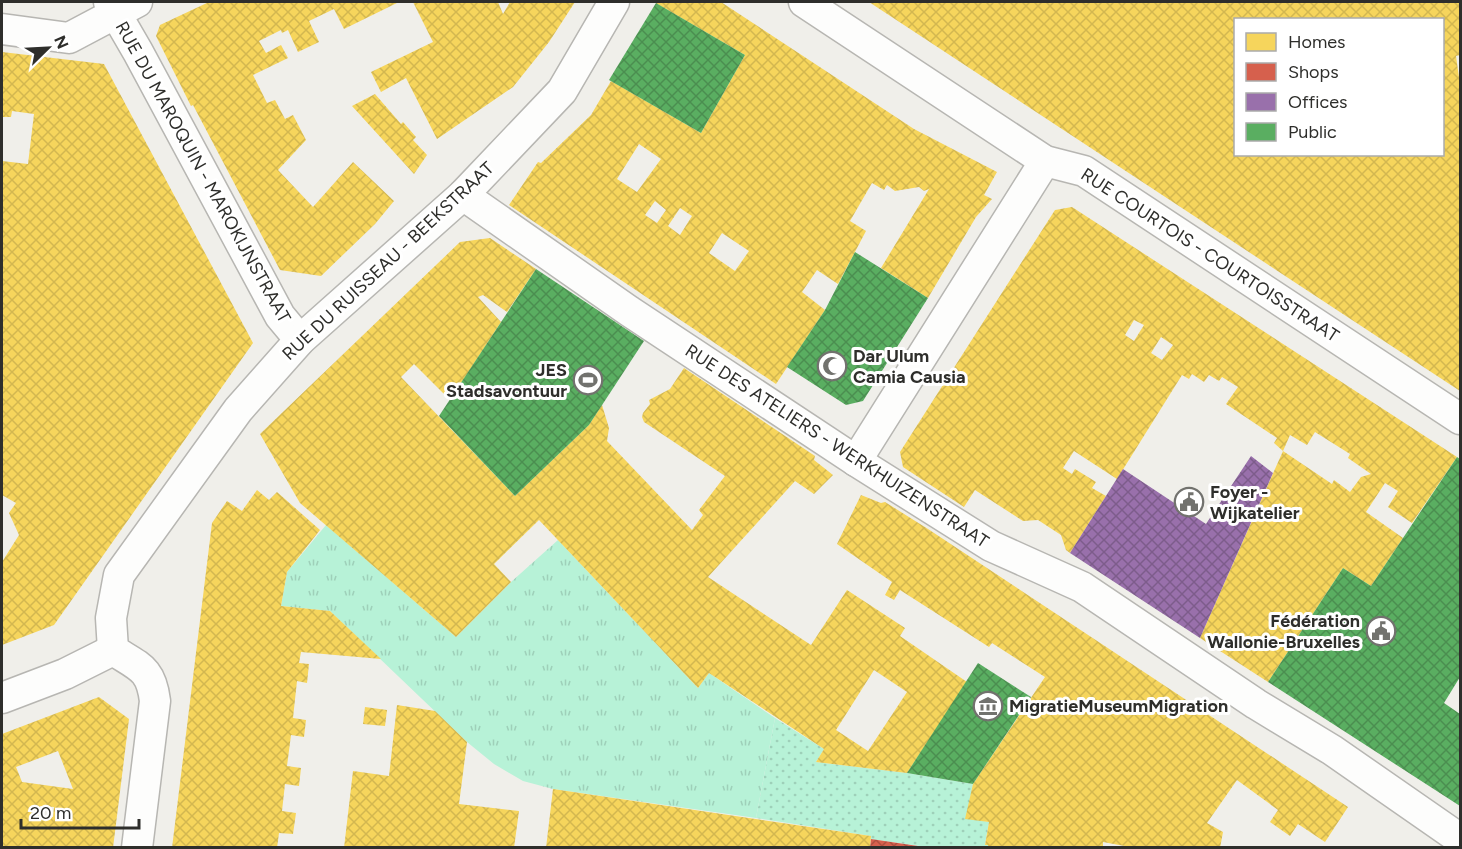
<svg xmlns="http://www.w3.org/2000/svg" width="1462" height="849" font-family="Figtree,sans-serif">
	<defs>
		<pattern id="grass-dots" width="8" height="8" patternUnits="userSpaceOnUse" patternTransform="scale(1.5)"><rect width="8" height="8" fill="#b7f2d7"/><path d="M2 2h.1M6 6h.1" fill="none" stroke="#9ed0b9" stroke-width="1.8" stroke-linecap="round"/></pattern>
		<pattern id="park-tufts" width="24" height="20" patternUnits="userSpaceOnUse" patternTransform="scale(1.5)"><rect width="24" height="20" fill="#b7f2d7"/><path d="M3 7l-1-3M5 7V3M7 7l1-3M15 17l-1-3M17 17v-4M19 17l1-3" fill="none" stroke="#9ed0b9"/></pattern>
		<pattern id="homes-cross-hatch" width="8" height="8" patternUnits="userSpaceOnUse" patternTransform="scale(1.5)"><rect width="8" height="8" fill="#f6d55c"/><path d="M0 0l8 8M0 8l8-8" fill="none" stroke="#d3b750"/></pattern>
		<pattern id="shops-cross-hatch" width="8" height="8" patternUnits="userSpaceOnUse" patternTransform="scale(1.5)"><rect width="8" height="8" fill="#d6604d"/><path d="M0 0l8 8M0 8l8-8" fill="none" stroke="#ae5040"/></pattern>
		<pattern id="offices-cross-hatch" width="8" height="8" patternUnits="userSpaceOnUse" patternTransform="scale(1.5)"><rect width="8" height="8" fill="#9970ab"/><path d="M0 0l8 8M0 8l8-8" fill="none" stroke="#7d5c8b"/></pattern>
		<pattern id="public-cross-hatch" width="8" height="8" patternUnits="userSpaceOnUse" patternTransform="scale(1.5)"><rect width="8" height="8" fill="#5aae61"/><path d="M0 0l8 8M0 8l8-8" fill="none" stroke="#4b8e50"/></pattern>
	</defs>
	<rect width="100%" height="100%" fill="#f0efea"/>
	<polygon fill="url(#grass-dots)" points="775,718 824,749 816,762 907,773 973,784 966,818 989,822 985,844 988,845 988,848 926,847 871,839 871,836 756,818"/>
	<polygon fill="url(#park-tufts)" points="326,525 456,637 511,582 558,540 698,688 709,673 775,718 756,818 553,789 523,781 494,764 467,742 330,611 281,606 287,572"/>
	<g fill="url(#homes-cross-hatch)" fill-rule="evenodd">
		<polygon points="209,2 399,2 344,29 334,9 309,21 319,42 298,52 288,30 282,33 281,30 259,41 266,53 281,45 288,58 253,75 267,103 275,100 285,119 293,115 306,140 278,170 313,207 353,162 394,201 375,224 321,276 280,270 193,105 191,106 156,36 160,25"/>
		<polygon points="413,2 498,2 503,14 510,2 575,2 549,42 513,87 437,139 406,78 381,92 371,72 433,42"/>
		<path d="M654,2H721L914,129L997,172L984,195L992,199L976,217L928,298L881,268L929,189L924,191L919,187L895,191L887,185L884,190L872,183L850,221L866,231L838,284L817,270L802,292L825,310L776,384L509,205L538,162L541,163L591,115L611,81L701,133L745,55ZM639,144L661,159L637,192L617,179ZM655,201L666,210L657,223L645,215ZM680,208L692,216L680,235L668,226ZM722,233L749,251L735,271L709,253Z"/>
		<path d="M869,2H1460V55L1456,56L1460,84V391ZM1236,20H1443V154H1236Z"/>
		<polygon points="2,52 104,64 253,343 54,625 2,645 2,562 19,535 9,513 16,503 2,495 2,161 28,164 34,114 12,111 11,117 2,117"/>
		<polygon points="375,94 401,124 403,122 416,137 413,140 427,155 414,174 352,106"/>
		<path d="M1072,207L1457,457L1412,523L1388,507L1398,491L1385,483L1366,512L1403,538L1371,586L1343,568L1268,682L1200,638L1283,451L1332,484L1334,480L1350,492L1361,477L1371,474L1348,458L1350,454L1315,432L1307,445L1290,435L1283,451L1274,443L1277,438L1226,404L1238,387L1222,377L1219,381L1209,375L1204,382L1192,374L1189,379L1182,375L1117,479L1074,451L1063,468L1072,474L1075,469L1096,482L1092,488L1106,496L1070,553L1066,550L1061,535L1038,520L1023,521L975,490L964,507L903,467L900,452L1055,210ZM1134,320L1144,325L1134,341L1125,335ZM1161,337L1173,345L1162,360L1151,353Z"/>
		<path d="M490,238L536,269L507,312L483,295L478,297L501,322L450,400L414,364L401,377L515,496L589,425L602,405L609,428L607,441L692,530L703,515L699,510L725,476L644,422L642,417L643,413L650,404L649,400L670,389L684,368L815,456L814,460L833,475L814,494L795,481L708,577L811,645L847,590L905,628L900,636L967,682L907,773L816,762L824,749L709,673L698,688L539,520L494,564L511,582L456,637L300,503L260,434L460,242ZM874,670L907,692L868,751L836,730Z"/>
		<polygon points="257,490 269,500 277,492 320,530 287,572 281,606 330,611 381,659 301,652 299,663 309,664 307,683 297,681 293,718 306,720 304,737 291,735 287,766 301,768 299,786 285,784 282,811 296,813 293,834 279,833 277,848 172,848 212,523 227,501 242,511"/>
		<polygon points="861,495 881,503 885,502 928,529 1348,807 1325,842 1298,824 1290,836 1270,822 1278,810 1237,780 1207,823 1223,832 1220,848 1135,848 1103,842 1103,848 988,848 988,845 985,845 989,822 965,819 973,784 1045,677 992,643 989,647 900,590 894,600 885,595 892,582 837,544"/>
		<path d="M99,697L129,719L113,848H2V734ZM58,751L73,789L22,782L16,767ZM40,806L54,807L53,817L41,816Z"/>
		<polygon points="397,705 435,711 467,742 459,804 519,811 514,848 344,848 353,771 389,776"/>
		<polygon points="365,707 387,710 385,726 363,724"/>
		<polygon points="553,789 871,836 870,848 546,848"/>
	</g>
	<polygon fill="url(#shops-cross-hatch)" points="871,839 918,846 918,848 870,848"/>
	<polygon fill="url(#offices-cross-hatch)" points="1251,456 1273,473 1200,638 1070,553 1123,469 1206,524"/>
	<g fill="url(#public-cross-hatch)">
		<polygon points="656,3 745,55 701,133 609,80"/>
		<polygon points="855,252 928,298 863,401 846,405 787,367 825,310"/>
		<polygon points="536,269 644,341 589,425 515,496 439,416"/>
		<polygon points="1457,457 1460,459 1460,677 1444,703 1460,714 1460,806 1268,682 1343,568 1371,586"/>
		<polygon points="978,663 1031,697 973,784 907,773"/>
	</g>
	<g fill="none" stroke-linecap="round" stroke-linejoin="round">
		<g stroke="#b7b6b2" stroke-width="33">
			<g id="street">
				<polyline points="109,2 138,52 280,316 300,340"/>
				<polyline points="804,2 1045,161 1084,171 1460,419"/>
				<polyline points="2,29 69,38 137,2"/>
				<polyline points="463,195 629,311 856,461 991,546 1082,587 1256,704 1332,750 1460,839"/>
				<polyline points="856,461 1045,161"/>
				<polyline points="113,650 111,618 119,575 238,410 300,340 463,195 562,91 614,2"/>
				<path d="M113,650C139,667 151,668 155,701L137,848"/>
				<polyline points="2,698 65,674 113,650"/>
			</g>
		</g>
		<use href="#street" stroke="#fdfdfc" stroke-width="30"/>
	</g>
	<defs>
		<g id="mosque-ring" transform="scale(1.5)"><circle r="9.5" fill="#fff" stroke="#72726e" stroke-width="1.5"/><path d="M3.5-4.9A6 6 0 1 0 3.5 4.9A5 5 0 1 1 3.5-4.9Z" fill="#72726e"/></g>
		<g id="stadium-ring" transform="scale(1.5)"><circle r="9.5" fill="#fff" stroke="#72726e" stroke-width="1.5"/><path d="M0-5a6.5 5 0 1 0 0 10a6.5 5 0 1 0 0-10ZM-3.5-1.8h7v3.6h-7Z" fill="#72726e"/></g>
		<g id="civic-ring" transform="scale(1.5)"><circle r="9.5" fill="#fff" stroke="#72726e" stroke-width="1.5"/><path d="M-.6-6.5H3V-4.5H.6V-3L4-1V1h2V6H-6V1h2V-1L-.6-3ZM-1.2 2.5V6h2.4V2.5Z" fill="#72726e"/></g>
		<g id="museum-ring" transform="scale(1.5)"><circle r="9.5" fill="#fff" stroke="#72726e" stroke-width="1.5"/><path d="M0-6L6-3V-2H-6V-3ZM-5-1h2V3h-2ZM-1-1h2V3h-2ZM3-1h2V3H3ZM-6 4H6V6H-6Z" fill="#72726e"/></g>
	</defs>
	<g fill-rule="evenodd">
		<use href="#mosque-ring" x="832" y="366"/>
		<use href="#stadium-ring" x="588" y="380"/>
		<use href="#civic-ring" x="1189" y="502"/>
		<use href="#civic-ring" x="1381" y="631"/>
		<use href="#museum-ring" x="988" y="706"/>
	</g>
	<g text-anchor="middle" stroke-width="6" stroke-linejoin="round" paint-order="stroke">
		<g font-size="18" fill="#2e2e2b" stroke="#fff">
			<text transform="translate(203 172) rotate(61)" y="6">RUE DU MAROQUIN - MAROKIJNSTRAAT</text>
			<text transform="translate(1210 255) rotate(33)" y="6">RUE COURTOIS - COURTOISSTRAAT</text>
			<text transform="translate(388 261) rotate(-43)" y="6">RUE DU RUISSEAU - BEEKSTRAAT</text>
			<text transform="translate(837 446) rotate(33)" y="6">RUE DES ATELIERS - WERKHUIZENSTRAAT</text>
		</g>
		<g font-size="18" font-weight="bold" fill="#2e2e2b" stroke="#fff" text-anchor="start">
			<text x="853" y="362">Dar Ulum<tspan x="853" dy="21">Camia Causia</tspan></text>
			<text x="567" y="376" text-anchor="end">JES<tspan x="567" dy="21">Stadsavontuur</tspan></text>
			<text x="1210" y="498">Foyer -<tspan x="1210" dy="21">Wijkatelier</tspan></text>
			<text x="1360" y="627" text-anchor="end">Fédération<tspan x="1360" dy="21">Wallonie-Bruxelles</tspan></text>
			<text x="1009" y="712">MigratieMuseumMigration</text>
		</g>
	</g>
	<rect width="1462" height="849" fill="none" stroke="#2e2e2b" stroke-width="6"/>
	<rect x="1234" y="18" width="210" height="138" fill="#ffffff" stroke="#ababaa" stroke-width="1.5"/>
	<rect x="1246" y="33" width="30" height="18" fill="#f6d55c" stroke="#ababaa" stroke-width="1.5"/>
	<text x="1288" y="48" font-size="18" fill="#2e2e2b">Homes</text>
	<rect x="1246" y="63" width="30" height="18" fill="#d6604d" stroke="#ababaa" stroke-width="1.5"/>
	<text x="1288" y="78" font-size="18" fill="#2e2e2b">Shops</text>
	<rect x="1246" y="93" width="30" height="18" fill="#9970ab" stroke="#ababaa" stroke-width="1.5"/>
	<text x="1288" y="108" font-size="18" fill="#2e2e2b">Offices</text>
	<rect x="1246" y="123" width="30" height="18" fill="#5aae61" stroke="#ababaa" stroke-width="1.5"/>
	<text x="1288" y="138" font-size="18" fill="#2e2e2b">Public</text>
	<g transform="translate(48 48) rotate(66)" stroke="#ffffff" stroke-width="4.5" paint-order="stroke">
	<path d="M0-4.5L10 22L0 15L-10 22Z" fill="#2e2e2b"/>
	<text y="-9" font-size="16" font-weight="bold" text-anchor="middle" fill="#2e2e2b">N</text>
	</g>
	<path d="M21 819v9h118v-9" fill="none" stroke="#2e2e2b" stroke-width="3"/>
	<text x="30" y="819" font-size="18" fill="#2e2e2b" stroke="#ffffff" stroke-width="4.5" paint-order="stroke">20 m</text>
</svg>
